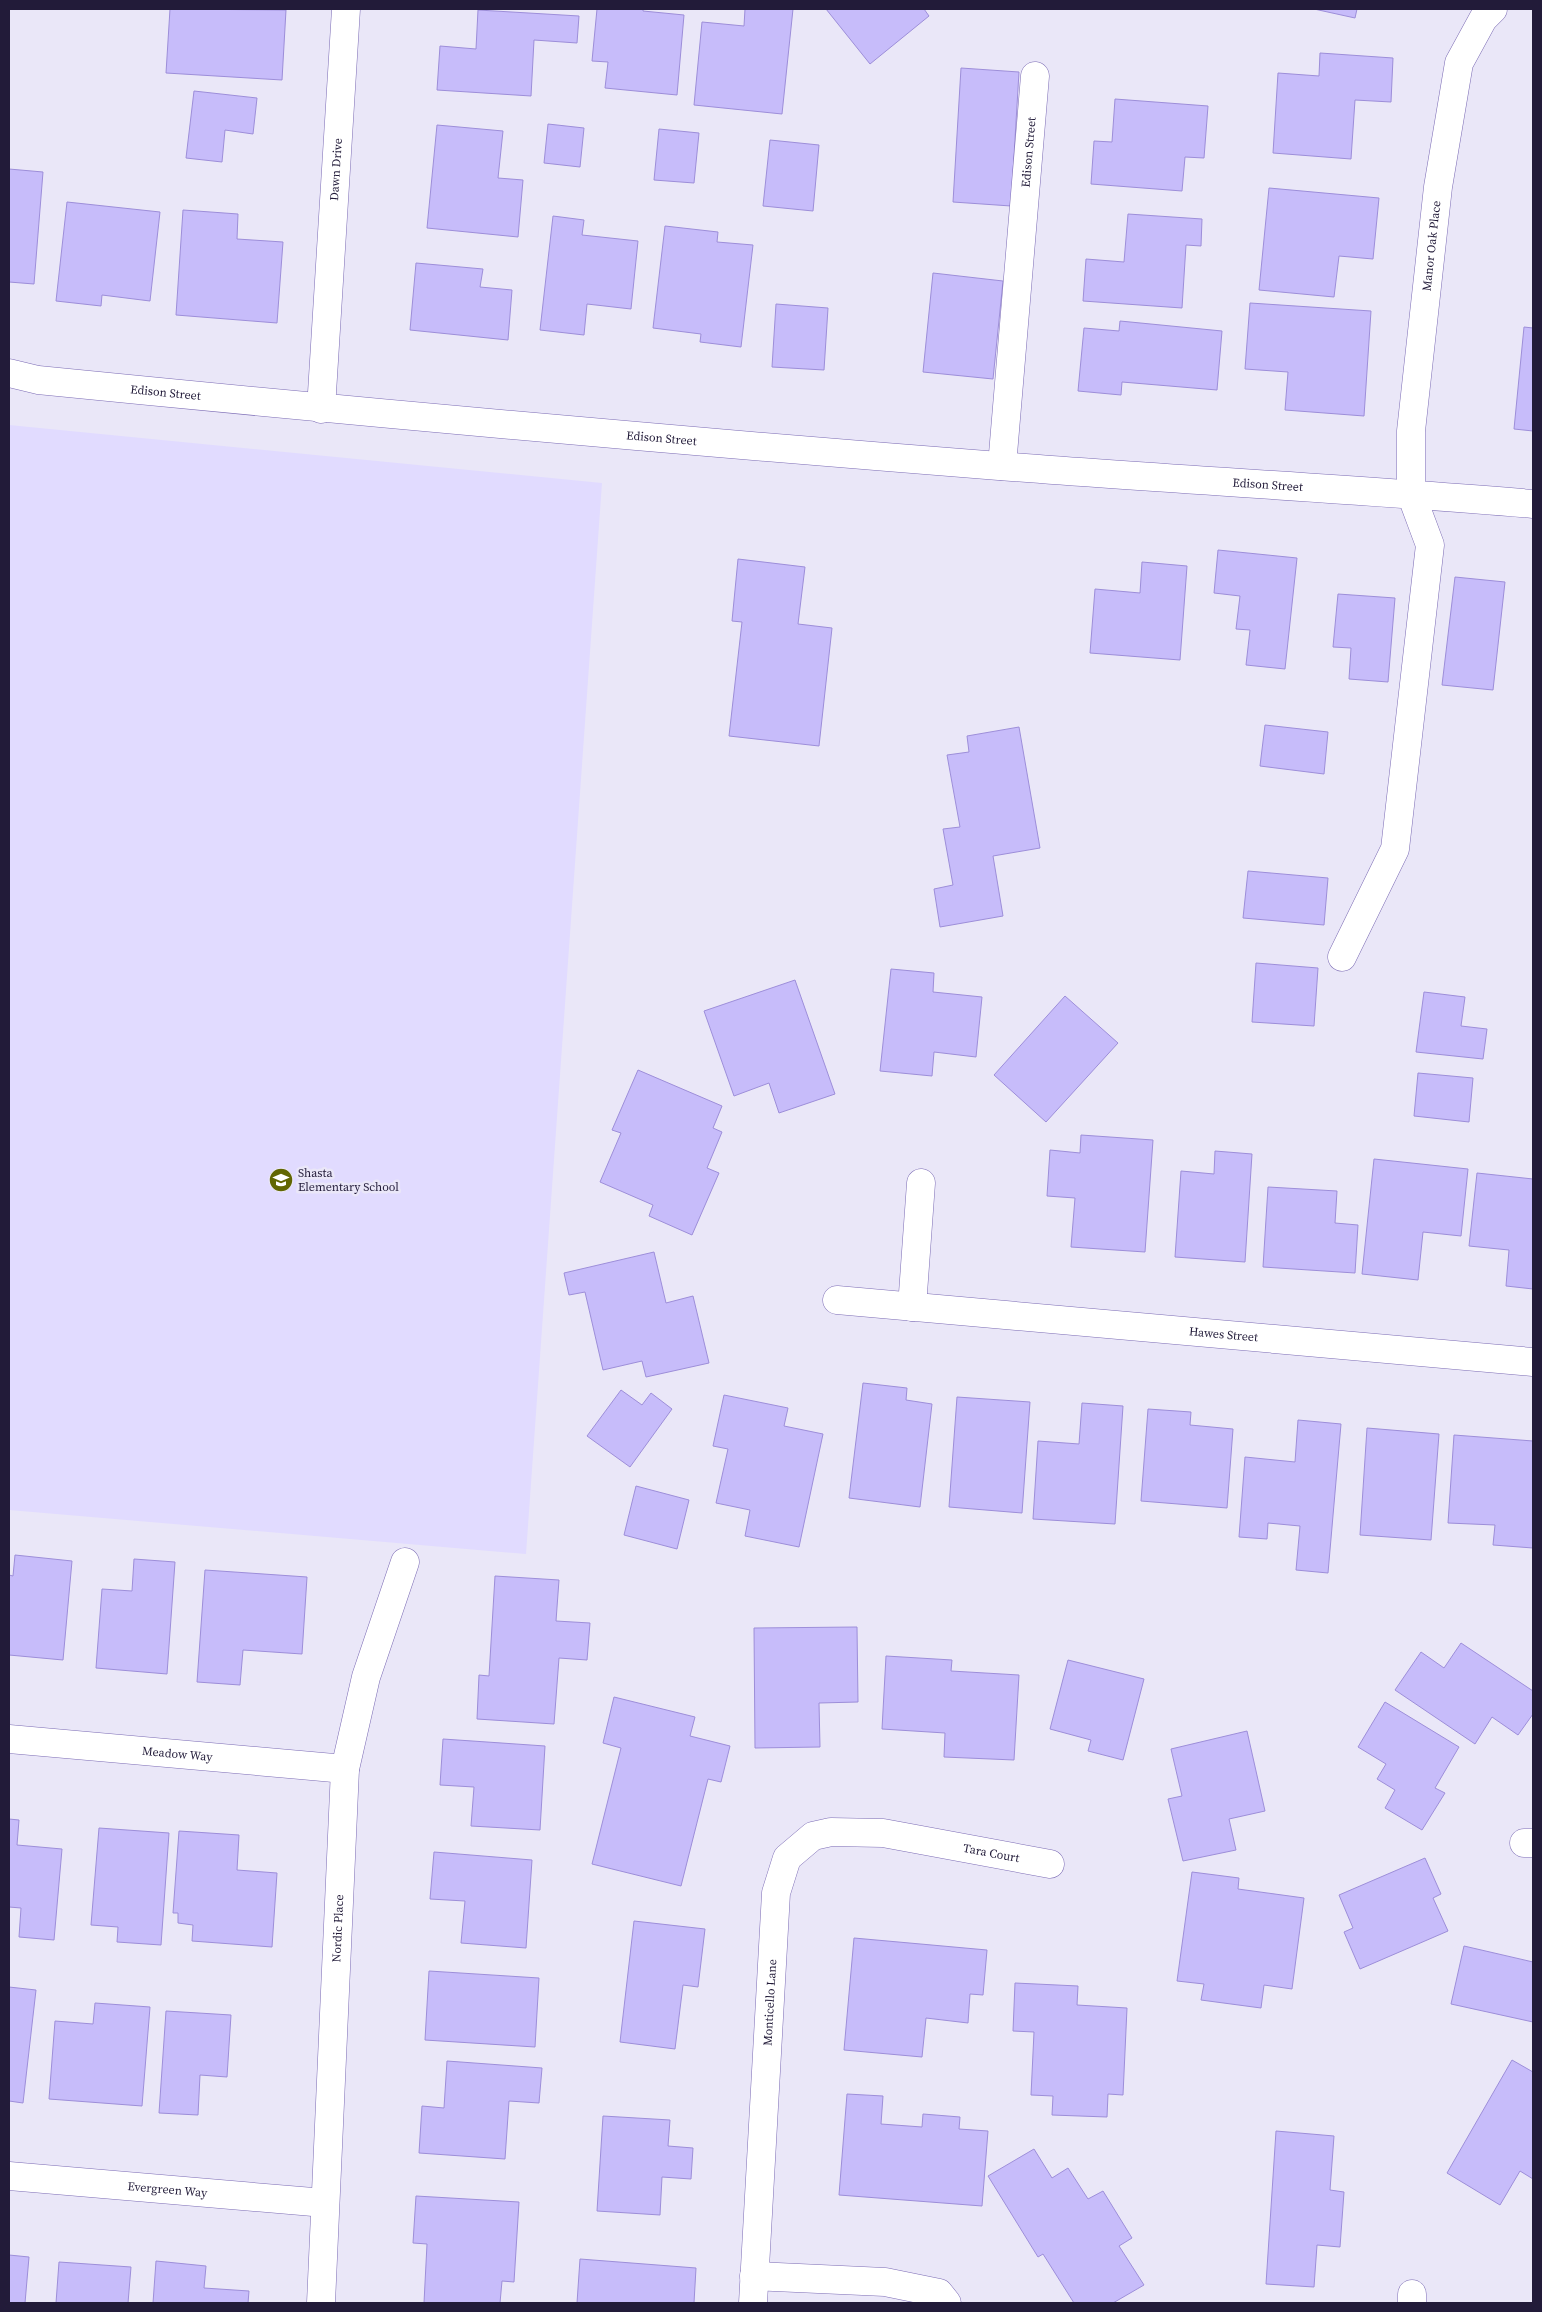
<svg xmlns="http://www.w3.org/2000/svg" width="1542" height="2312" font-family="'Source Serif 4',serif">
	<rect width="100%" height="100%" fill="#eae7f8"/>
	<polygon fill="#e1dbff" points="9,425 602,483 526,1554 9,1510"/>
	<g fill="#c7bcfa" stroke="#9d8ed9">
		<polygon points="170,9 286,10 282,80 166,73"/>
		<polygon points="597,9 643,9 643,11 684,15 677,95 605,88 608,62 592,61"/>
		<polygon points="745,9 793,9 782,114 694,105 702,22 744,26"/>
		<polygon points="826,9 924,9 929,16 870,64"/>
		<polygon points="1314,9 1357,9 1355,18"/>
		<polygon points="478,10 579,16 577,43 534,40 531,96 437,90 440,46 476,49"/>
		<polygon points="1320,53 1393,58 1391,102 1355,100 1351,159 1273,153 1278,73 1319,76"/>
		<polygon points="961,68 1019,72 1011,206 953,202"/>
		<polygon points="194,91 257,98 253,134 225,130 222,162 186,158"/>
		<polygon points="1115,99 1208,106 1204,158 1185,157 1182,191 1091,184 1094,141 1112,142"/>
		<polygon points="548,124 584,128 580,167 544,163"/>
		<polygon points="437,125 503,131 498,178 523,180 518,237 427,228"/>
		<polygon points="659,129 699,133 694,183 654,180"/>
		<polygon points="770,140 819,145 813,211 763,206"/>
		<polygon points="9,169 43,172 34,284 9,282"/>
		<polygon points="1269,188 1379,198 1373,259 1339,256 1334,297 1259,290"/>
		<polygon points="67,202 160,212 150,301 102,295 101,306 56,301"/>
		<polygon points="183,210 238,214 237,239 283,242 277,323 176,315"/>
		<polygon points="1128,214 1202,219 1201,246 1186,245 1182,308 1083,301 1086,259 1124,262"/>
		<polygon points="553,216 584,220 582,235 638,241 631,309 587,304 584,335 540,330"/>
		<polygon points="665,226 718,232 717,242 753,245 741,347 700,342 701,334 653,328"/>
		<polygon points="416,263 483,269 480,287 512,290 508,340 410,330"/>
		<polygon points="933,273 1003,281 993,379 923,372"/>
		<polygon points="1250,303 1371,311 1364,416 1285,410 1288,372 1245,369"/>
		<polygon points="776,304 828,308 824,370 772,367"/>
		<polygon points="1120,321 1222,331 1217,390 1122,382 1121,395 1078,391 1084,328 1119,331"/>
		<polygon points="1524,327 1533,328 1533,431 1514,429"/>
		<polygon points="1218,550 1297,558 1285,669 1246,665 1250,630 1236,629 1240,596 1214,593"/>
		<polygon points="738,559 805,567 798,624 832,628 819,746 729,736 742,622 732,621"/>
		<polygon points="1142,562 1187,566 1180,660 1090,653 1095,589 1140,593"/>
		<polygon points="1455,577 1505,582 1493,690 1442,685"/>
		<polygon points="1338,594 1395,598 1388,682 1349,679 1351,648 1333,647"/>
		<polygon points="1265,725 1328,732 1324,774 1260,766"/>
		<polygon points="1019,727 1040,848 993,856 1003,916 940,927 934,889 953,885 943,829 960,827 947,755 969,752 967,736"/>
		<polygon points="1248,871 1328,878 1324,925 1243,918"/>
		<polygon points="1256,963 1318,968 1314,1026 1252,1022"/>
		<polygon points="891,969 934,973 933,992 982,997 976,1057 934,1052 932,1076 880,1071"/>
		<polygon points="795,980 835,1094 779,1113 769,1083 734,1096 704,1011"/>
		<polygon points="1424,992 1465,997 1461,1026 1487,1029 1483,1059 1416,1052"/>
		<polygon points="1065,996 1118,1043 1046,1122 994,1075"/>
		<polygon points="638,1070 722,1106 713,1128 722,1132 707,1168 719,1173 692,1235 649,1216 653,1205 600,1182 621,1133 612,1130"/>
		<polygon points="1418,1073 1473,1078 1469,1122 1414,1116"/>
		<polygon points="1081,1135 1153,1140 1145,1252 1071,1247 1075,1198 1047,1196 1050,1150 1080,1153"/>
		<polygon points="1215,1151 1252,1154 1245,1262 1175,1257 1181,1171 1214,1174"/>
		<polygon points="1374,1159 1468,1169 1461,1236 1423,1232 1418,1280 1362,1274"/>
		<polygon points="1477,1173 1533,1179 1533,1289 1506,1286 1509,1250 1469,1246"/>
		<polygon points="1268,1187 1337,1191 1335,1223 1358,1225 1355,1273 1263,1267"/>
		<polygon points="654,1252 666,1303 693,1296 709,1363 646,1377 642,1361 603,1370 585,1292 569,1295 564,1273"/>
		<polygon points="863,1383 907,1388 906,1400 932,1404 920,1507 849,1498"/>
		<polygon points="621,1390 642,1405 651,1393 672,1409 630,1467 587,1436"/>
		<polygon points="724,1395 788,1408 784,1426 823,1434 799,1547 745,1536 750,1510 716,1503 728,1449 713,1446"/>
		<polygon points="957,1397 1030,1402 1022,1513 949,1507"/>
		<polygon points="1082,1403 1123,1406 1115,1524 1033,1519 1038,1441 1079,1444"/>
		<polygon points="1148,1409 1191,1412 1190,1425 1233,1429 1227,1508 1141,1501"/>
		<polygon points="1298,1420 1341,1424 1328,1573 1296,1570 1300,1526 1268,1523 1267,1539 1239,1537 1245,1457 1295,1462"/>
		<polygon points="1367,1428 1439,1434 1431,1540 1360,1535"/>
		<polygon points="1454,1435 1533,1441 1533,1548 1493,1545 1495,1525 1448,1523"/>
		<polygon points="636,1486 689,1500 677,1549 624,1535"/>
		<polygon points="15,1555 72,1561 63,1660 9,1655 9,1575 13,1576"/>
		<polygon points="134,1559 175,1562 167,1674 96,1668 102,1589 132,1591"/>
		<polygon points="205,1570 307,1577 302,1654 243,1650 240,1685 197,1682"/>
		<polygon points="495,1576 559,1580 556,1621 590,1623 587,1660 559,1658 554,1724 477,1719 479,1675 489,1676"/>
		<polygon points="857,1627 858,1702 819,1703 820,1747 755,1748 754,1628"/>
		<polygon points="1461,1643 1533,1691 1533,1714 1518,1735 1492,1717 1475,1744 1395,1690 1421,1652 1444,1668"/>
		<polygon points="886,1656 952,1660 951,1671 1019,1675 1014,1760 944,1757 945,1733 882,1729"/>
		<polygon points="1068,1660 1144,1679 1123,1760 1088,1751 1091,1740 1050,1729"/>
		<polygon points="614,1697 695,1717 690,1736 730,1746 721,1782 708,1779 681,1886 592,1864 621,1748 603,1743"/>
		<polygon points="1385,1702 1459,1747 1435,1788 1445,1793 1422,1830 1385,1808 1395,1790 1377,1779 1386,1764 1358,1747"/>
		<polygon points="1247,1731 1265,1811 1229,1819 1236,1850 1183,1861 1168,1799 1182,1796 1171,1749"/>
		<polygon points="443,1739 545,1746 540,1830 471,1826 474,1787 440,1785"/>
		<polygon points="9,1819 19,1820 17,1845 62,1849 54,1940 19,1937 21,1908 9,1907"/>
		<polygon points="99,1828 169,1833 161,1945 117,1942 118,1927 91,1925"/>
		<polygon points="179,1831 239,1835 237,1870 277,1873 272,1947 192,1941 193,1925 178,1923 178,1913 173,1913"/>
		<polygon points="434,1852 532,1860 526,1948 461,1943 465,1901 430,1899"/>
		<polygon points="1425,1858 1441,1894 1433,1898 1448,1931 1360,1969 1344,1932 1353,1928 1339,1895"/>
		<polygon points="1192,1872 1239,1878 1238,1889 1304,1898 1292,1989 1264,1985 1261,2008 1201,2000 1204,1984 1177,1981"/>
		<polygon points="634,1921 705,1929 698,1987 683,1985 675,2049 620,2042"/>
		<polygon points="854,1938 987,1950 983,1995 970,1994 968,2023 926,2018 922,2057 844,2050"/>
		<polygon points="1464,1946 1533,1962 1533,2022 1451,2004"/>
		<polygon points="429,1971 539,1978 535,2047 425,2040"/>
		<polygon points="1015,1983 1078,1986 1077,2005 1127,2008 1123,2095 1108,2094 1107,2117 1052,2115 1053,2096 1031,2095 1034,2032 1013,2031"/>
		<polygon points="9,1987 36,1990 23,2103 9,2101"/>
		<polygon points="95,2003 150,2007 142,2106 49,2099 55,2021 93,2024"/>
		<polygon points="166,2011 231,2015 227,2077 200,2075 198,2115 159,2113"/>
		<polygon points="1512,2060 1533,2072 1533,2179 1520,2171 1500,2205 1447,2173"/>
		<polygon points="447,2061 542,2068 539,2103 509,2101 505,2159 419,2153 422,2106 444,2108"/>
		<polygon points="847,2094 883,2096 881,2124 922,2127 923,2114 960,2117 959,2129 988,2131 982,2206 839,2195"/>
		<polygon points="603,2116 670,2120 668,2146 693,2148 691,2179 662,2177 660,2215 597,2211"/>
		<polygon points="1276,2131 1334,2136 1330,2190 1344,2192 1340,2247 1317,2245 1314,2287 1266,2284"/>
		<polygon points="1034,2149 1052,2178 1068,2168 1088,2199 1103,2191 1132,2238 1119,2246 1144,2285 1113,2303 1074,2303 1043,2254 1038,2257 988,2176"/>
		<polygon points="416,2196 519,2202 514,2282 502,2281 500,2303 424,2303 427,2244 413,2243"/>
		<polygon points="9,2255 29,2257 25,2303 9,2303"/>
		<polygon points="580,2259 696,2268 694,2303 577,2303"/>
		<polygon points="156,2261 206,2266 204,2288 249,2291 248,2303 153,2303"/>
		<polygon points="59,2262 131,2267 128,2303 56,2303"/>
	</g>
	<g fill="none" stroke-linecap="round" stroke-linejoin="round">
		<g stroke="#7c6cb5" stroke-width="29">
			<g id="minor">
				<path id="s1" d="M9,373L38,380C358,412 679,441 999,466C1177,480 1355,489 1533,504"/>
				<path id="s2" d="M321,409L346,9"/>
				<path id="s3" d="M1002,466L1035,76"/>
				<path id="s4" d="M1342,957L1395,849L1430,545L1411,494V431L1438,187L1459,63L1483,19L1493,9"/>
				<path id="s5" d="M837,1300L1533,1362"/>
				<polyline points="912,1307 921,1183"/>
				<path id="s6" d="M9,1739L345,1769"/>
				<polyline points="1524,1843 1533,1843"/>
				<path id="s7" d="M9,2176L325,2203"/>
				<polyline points="754,2276 885,2282 939,2293 947,2303"/>
				<path id="s8" d="M321,2303L345,1769L366,1677L405,1562"/>
				<path id="s9" d="M753,2303L776,1893L787,1858L813,1836L831,1832L883,1833L1050,1864"/>
				<polyline points="1412,2303 1412,2294"/>
			</g>
		</g>
		<use href="#minor" stroke="#fff" stroke-width="28"/>
	</g>
	<defs>
		<g id="school-disc" transform="scale(1.25)"><circle r="9.5" fill="#616602" stroke="#eae7f8"/><path d="M0-5L7-2L0 1L-7-2ZM-4 1L0 2.5L4 1V4Q0 6-4 4Z" fill="#fff"/></g>
	</defs>
	<g fill-rule="evenodd">
		<use href="#school-disc" x="281" y="1180"/>
	</g>
	<g text-anchor="middle" stroke-width="5" stroke-linejoin="round" paint-order="stroke">
		<g font-size="12" fill="#221b39" stroke="#eae7f8">
			<text dy="4" stroke="none"><textPath href="#s3" startOffset="315">Edison Street</textPath></text>
			<text dy="4" stroke="none"><textPath href="#s2" startOffset="240">Dawn Drive</textPath></text>
			<text dy="4" stroke="none"><textPath href="#s4" startOffset="730">Manor Oak Place</textPath></text>
			<text dy="4" stroke="none"><textPath href="#s1" startOffset="158">Edison Street</textPath></text>
			<text dy="4" stroke="none"><textPath href="#s1" startOffset="656">Edison Street</textPath></text>
			<text dy="4" stroke="none"><textPath href="#s1" startOffset="1264">Edison Street</textPath></text>
			<text dy="4" stroke="none"><textPath href="#s5" startOffset="388">Hawes Street</textPath></text>
			<text dy="4" stroke="none"><textPath href="#s6" startOffset="169">Meadow Way</textPath></text>
			<text dy="4" stroke="none"><textPath href="#s9" startOffset="662">Tara Court</textPath></text>
			<text dy="4" stroke="none"><textPath href="#s8" startOffset="375">Nordic Place</textPath></text>
			<text dy="4" stroke="none"><textPath href="#s9" startOffset="301">Monticello Lane</textPath></text>
			<text dy="4" stroke="none"><textPath href="#s7" startOffset="159">Evergreen Way</textPath></text>
		</g>
		<g font-size="12" fill="#221b39" stroke="#eae7f8" text-anchor="start">
			<text x="298" y="1177">Shasta<tspan x="298" dy="14">Elementary School</tspan></text>
		</g>
	</g>
	<rect width="1542" height="2312" fill="none" stroke="#221b39" stroke-width="20"/>
</svg>
